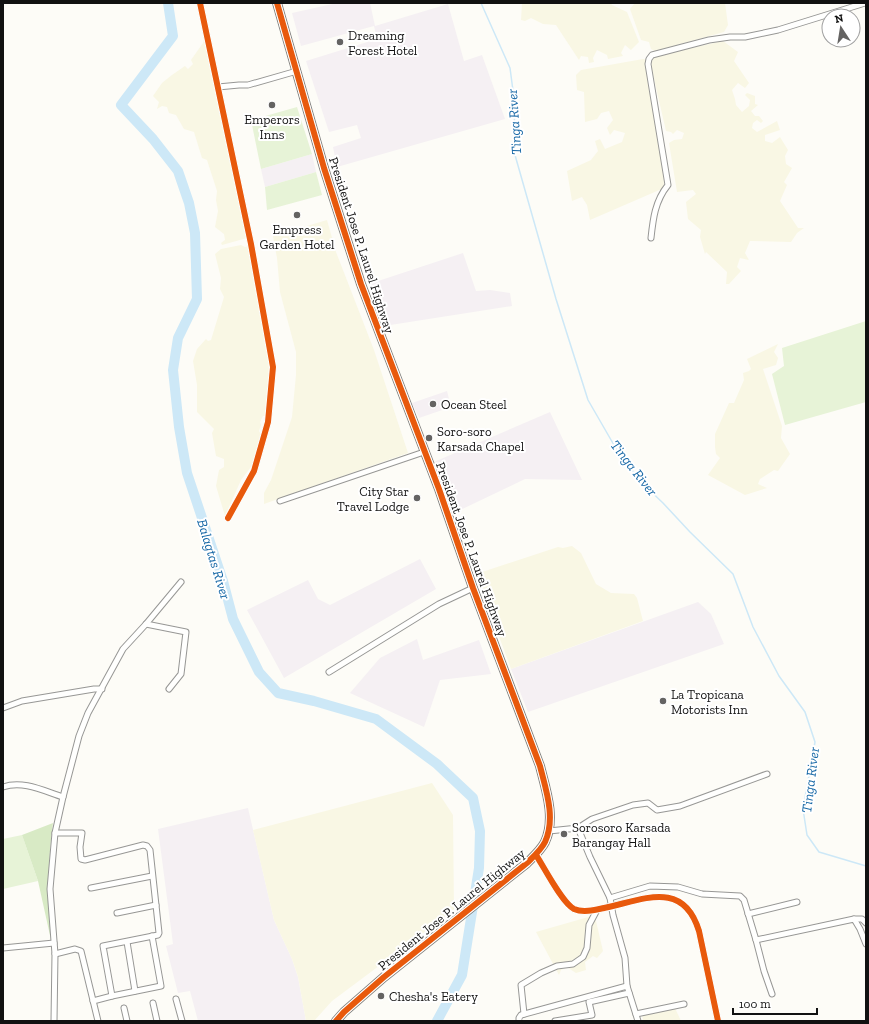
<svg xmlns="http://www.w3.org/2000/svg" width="869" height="1024" font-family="'Zilla Slab',serif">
	<rect width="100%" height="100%" fill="#fdfcf7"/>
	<g fill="#f5f0f3">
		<polygon points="337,3 370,3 375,26 448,4 464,61 482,55 505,119 337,167 333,147 361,138 357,125 329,132 306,61 377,39 374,26 301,46 292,13"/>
		<polygon points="312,154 316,172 265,187 261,169"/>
		<polygon points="463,253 476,291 490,290 510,293 512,306 384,326 369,284"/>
		<polygon points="447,391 451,407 419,418 412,403"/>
		<polygon points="550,412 582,480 525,479 454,513 434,462"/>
		<polygon points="420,559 436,589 284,678 247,610 308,580 318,599 330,605"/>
		<polygon points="698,602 711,614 724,644 528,712 511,669"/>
		<polygon points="417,639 423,660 479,640 491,674 440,680 424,727 350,693 380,658"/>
		<polygon points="248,808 274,920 292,959 298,977 306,1021 198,1021 190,991 178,993 166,946 173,944 158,829"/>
	</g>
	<g fill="#f9f7e4">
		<polygon points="522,3 611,3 612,5 627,12 639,42 631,50 625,45 621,53 623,56 608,59 607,55 597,50 593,58 594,62 589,63 588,57 581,56 579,60 556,25 543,24 531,18 525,21 521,20"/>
		<polygon points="635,3 725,3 728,25 724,32 655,51 651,49 649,42 641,40 630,9"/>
		<polygon points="205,34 247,238 222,245 221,243 225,240 224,234 215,227 218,211 216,200 217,191 207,160 202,158 194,132 184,129 176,115 169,113 167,107 162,106 157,109 159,102 153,96 162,83 172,75 185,66 188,69 193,64 191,60 203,43"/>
		<polygon points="723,41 738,52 734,61 749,83 745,88 738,83 732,90 735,99 736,105 742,112 749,106 750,100 745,95 747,93 755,96 755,104 758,105 751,111 755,116 759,116 763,121 761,123 757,120 753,123 752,128 757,132 777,121 780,130 765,135 765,141 772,143 780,137 788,150 785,156 786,164 792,168 784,182 787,185 780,201 798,228 804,228 797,233 791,242 750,241 745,253 749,260 740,258 737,267 741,271 729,284 726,284 727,272 706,252 705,254 700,237 701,230 688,219 686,202 696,194 693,190 677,192 669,143 674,140 682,139 684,133 677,130 673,134 671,132 666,131 651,66 653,57 656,56"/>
		<polygon points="643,59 649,60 663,159 664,188 590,220 587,205 582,197 572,201 567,171 591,160 598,151 595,141 600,139 605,149 622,142 625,133 614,130 610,135 607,128 613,120 609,111 601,113 597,119 585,122 584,92 577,90 576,75 581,70"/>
		<polygon points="327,220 336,252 374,350 408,453 264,504 264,493 271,480 292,417 296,375 296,352 280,292 277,258 273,236"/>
		<polygon points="251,242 252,242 269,328 271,367 266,416 263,416 260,422 261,425 259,431 262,436 254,463 241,480 225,516 216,486 219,470 224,467 224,459 216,456 212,433 214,429 197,412 197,385 193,361 197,349 206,339 208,341 211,340 224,297 220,289 221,278 215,254 221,249 241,245 245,247 249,246"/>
		<polygon points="778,344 774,352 778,358 776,365 763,369 782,426 781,438 790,454 778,471 774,470 760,479 758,484 767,488 745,495 708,475 720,458 716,454 715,447 715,434 729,403 734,403 744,380 743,373 749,371 751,369 747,359"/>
		<polygon points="572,546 581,553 596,584 611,593 634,594 637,598 643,621 511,669 476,574 558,547 563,548"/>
		<polygon points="432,783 453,815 454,910 332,1001 314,1021 306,1021 298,977 292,959 274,920 253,830"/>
		<polygon points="592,916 596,921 603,951 597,958 593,956 585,962 586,970 576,973 567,967 561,970 559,975 536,932"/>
		<polygon points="675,1008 681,1021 643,1021 642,1014"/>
	</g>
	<g fill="#e7f3d7">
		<polygon points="297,107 312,154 261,169 251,120"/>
		<polygon points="316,172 322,195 267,210 265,187"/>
		<polygon points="866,321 866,402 785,425 772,374 784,366 782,348"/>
		<polygon points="22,835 38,881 3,889 3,839"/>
	</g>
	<path fill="#d8eac5" d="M53,823C47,863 49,901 51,940L38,881L22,835Z"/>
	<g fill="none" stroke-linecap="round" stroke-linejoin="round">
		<polyline stroke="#cde8f7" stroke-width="1.5" points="481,3 510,68 515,106 513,148 556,299 588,400 618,452 642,483 663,503 690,532 733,574 753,627 779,676 805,712 815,742 803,809 807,835 819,852 866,866"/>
		<polyline stroke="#cde8f7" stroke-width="10" points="168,3 173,36 121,105 153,139 178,171 189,203 195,233 197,299 178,338 173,370 179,427 187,473 223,581 233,619 259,672 278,693 314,701 376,719 437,764 473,798 480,831 479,868 462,975 437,1021"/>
		<g stroke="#979795" stroke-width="7">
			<g id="minor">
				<polyline points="200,3 251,244 273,367 268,422 254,471 228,518"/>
				<polyline points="218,87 239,85 248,85 297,71"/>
				<path d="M651,238C653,219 655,201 668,185L648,64L649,59L652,55L709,40L730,37H745L778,30L865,3"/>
				<polyline points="280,501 424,452"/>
				<polyline points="146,624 186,632 181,674 169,689"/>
				<polyline points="329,672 439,604 473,588"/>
				<polyline points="3,708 22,701 94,689 102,689"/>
				<path d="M3,787C23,780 44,791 63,797"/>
				<polyline points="578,828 590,857 610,898 613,915 625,958 627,986 638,1021"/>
				<polyline points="549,831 578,828 592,819 633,805 648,803 657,810 680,806 767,774"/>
				<polyline points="55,833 82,833 80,847 81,859 85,860 143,845 147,846 150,850 159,933 158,935 103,946 112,996"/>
				<path d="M536,855C544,867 562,903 574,909C583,913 595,910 604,908C643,900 683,879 699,931L718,1021"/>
				<polyline points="91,888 152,876"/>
				<polyline points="610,898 650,886 678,887 702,894 740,896 744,900 756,940 854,919 860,929 866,944"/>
				<polyline points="117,913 156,905"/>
				<polyline points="748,914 797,902"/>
				<polyline points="854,919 862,919 866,923"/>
				<polyline points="756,940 764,971 772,994"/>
				<polyline points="127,942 135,991"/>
				<polyline points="3,948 54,943"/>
				<polyline points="55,954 75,949 81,951 98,1021"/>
				<polyline points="176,999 182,1021"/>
				<polyline points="93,1001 112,996 161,986 152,936"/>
				<polyline points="153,1003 157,1021"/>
				<polyline points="124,1008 127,1021"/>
				<polyline points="524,1014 521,985 541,973 557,966 573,964 583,957 587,948 589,925 597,910"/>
				<polyline points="636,1014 684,1004"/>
				<polyline points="54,1021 55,954 50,889 55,833 63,797 79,736 88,713 123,649 146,624 181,582"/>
				<polyline points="519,1021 519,1018 521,1015 627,986"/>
				<polyline points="555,1021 592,1015 589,1002 629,993"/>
			</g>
		</g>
		<g stroke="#858482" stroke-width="10">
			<path id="trunk" d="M277,3L324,168L361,284L439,489L473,588L540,766C546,790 556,818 545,842C541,850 533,857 527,863L384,977L344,1012L336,1021"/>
		</g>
		<use href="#minor" stroke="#fffffe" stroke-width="5"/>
		<use href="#trunk" stroke="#ece5da" stroke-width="8"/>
		<g stroke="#fff" stroke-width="8">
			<g id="cycleway">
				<polyline points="200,3 251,244 273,367 268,422 254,471 228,518"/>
				<path d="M277,3L324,168L361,284L439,489L473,588L540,766C546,790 556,818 545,842C541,850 533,857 527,863L384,977L344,1012L336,1021"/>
				<path d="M536,855C544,867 562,903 574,909C583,913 595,910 604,908C643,900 683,879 699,931L718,1021"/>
			</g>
		</g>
		<use href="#cycleway" stroke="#e8590c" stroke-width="6"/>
	</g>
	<g fill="#646362" stroke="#fff" stroke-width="1.5">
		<circle cx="340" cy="42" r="4"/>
		<circle cx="272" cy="105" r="4"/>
		<circle cx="297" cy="215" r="4"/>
		<circle cx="433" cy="404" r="4"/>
		<circle cx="429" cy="438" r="4"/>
		<circle cx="417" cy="498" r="4"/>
		<circle cx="663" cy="701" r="4"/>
		<circle cx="564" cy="834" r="4"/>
		<circle cx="381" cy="996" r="4"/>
	</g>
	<g text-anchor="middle" stroke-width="4" stroke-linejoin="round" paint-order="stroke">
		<g font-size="13" fill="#111" stroke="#fff" text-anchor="start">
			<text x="348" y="40">Dreaming<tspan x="348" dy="15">Forest Hotel</tspan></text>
			<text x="272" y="124" text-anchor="middle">Emperors<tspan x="272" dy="15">Inns</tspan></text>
			<text x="297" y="234" text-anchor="middle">Empress<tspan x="297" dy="15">Garden Hotel</tspan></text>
			<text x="441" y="409">Ocean Steel</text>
			<text x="437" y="436">Soro-soro<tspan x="437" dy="15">Karsada Chapel</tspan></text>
			<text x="409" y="496" text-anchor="end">City Star<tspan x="409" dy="15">Travel Lodge</tspan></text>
			<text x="671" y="699">La Tropicana<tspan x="671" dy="15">Motorists Inn</tspan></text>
			<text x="572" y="832">Sorosoro Karsada<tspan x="572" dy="15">Barangay Hall</tspan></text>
			<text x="389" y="1001">Chesha's Eatery</text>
		</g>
		<g font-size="13" fill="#111" stroke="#fff">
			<text transform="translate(362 245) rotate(72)" y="5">President Jose P. Laurel Highway</text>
			<text transform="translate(472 549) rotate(70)" y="5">President Jose P. Laurel Highway</text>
			<text transform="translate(451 909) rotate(-39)" y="5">President Jose P. Laurel Highway</text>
		</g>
		<g font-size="14" font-style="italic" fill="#1768a6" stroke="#fff">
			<text transform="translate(514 122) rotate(-94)" y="5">Tinga River</text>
			<text transform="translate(634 468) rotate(52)" y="5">Tinga River</text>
			<text transform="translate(214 559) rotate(73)" y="5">Balagtas River</text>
			<text transform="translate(810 780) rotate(-83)" y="5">Tinga River</text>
		</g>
	</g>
	<rect width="869" height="1024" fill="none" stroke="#111111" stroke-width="8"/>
	<g transform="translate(841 28) rotate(348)"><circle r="19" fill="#ffffff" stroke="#a0a0a0"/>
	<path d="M0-3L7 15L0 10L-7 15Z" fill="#646362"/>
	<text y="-6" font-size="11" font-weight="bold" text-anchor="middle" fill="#111111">N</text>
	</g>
	<path d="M733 1008v6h84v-6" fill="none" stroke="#111111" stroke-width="2"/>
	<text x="739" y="1008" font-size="12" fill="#111111" stroke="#ffffff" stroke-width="3" paint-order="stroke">100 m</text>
</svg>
